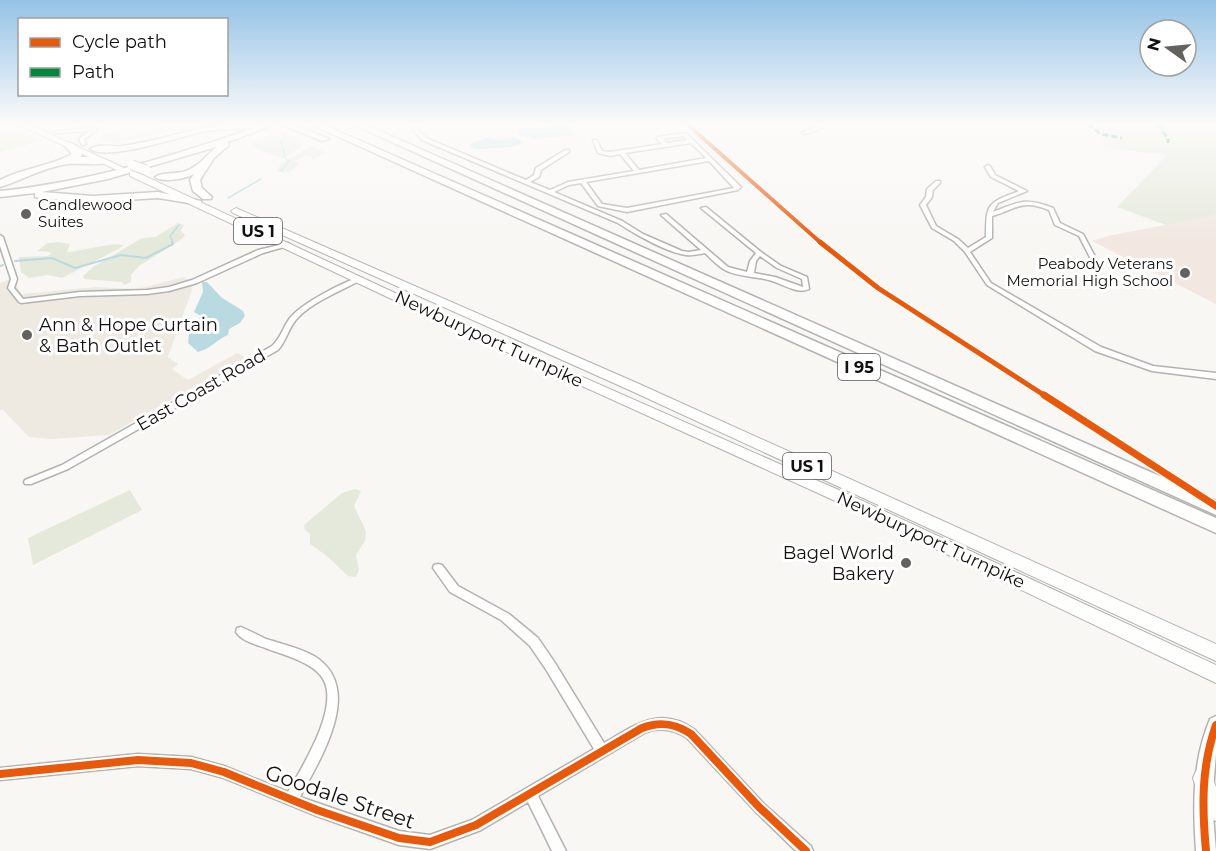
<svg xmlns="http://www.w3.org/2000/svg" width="1216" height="851" font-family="Montserrat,sans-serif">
	<rect width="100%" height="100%" fill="#f9f7f4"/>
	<polygon fill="#eeeae2" points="18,276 17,287 22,294 96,287 137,289 184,277 194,284 168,357 178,364 172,369 188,380 237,353 246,358 109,435 51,439 29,437 3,410 0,410 0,283"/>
	<polygon fill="#f2e7e1" points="1216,215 1216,304 1092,241 1108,236"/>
	<g fill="#e5e9db">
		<polygon points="173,124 189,124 189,128 112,143 100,139 100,137 106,134 130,137"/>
		<polygon points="1093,124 1216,124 1216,215 1166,225 1117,207 1167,155 1106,148"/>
		<polygon points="24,131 45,140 0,152 0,136"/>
		<polygon points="267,136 286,136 304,140 300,147 283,159 248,145"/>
		<path d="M312,146L326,153L313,159L311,156L305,155L295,161L299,164C293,170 285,175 277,171L281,164Z"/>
		<polygon points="178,223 184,225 181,231 185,235 182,239 139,266 131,275 131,282 125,285 121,282 84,279 83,276 93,267 142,238 155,237"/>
		<path d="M58,242L70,244L67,252C83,251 110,242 123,245L120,248L62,278L48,275L29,278L21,272L19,257L48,256L51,254L50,252L37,251L48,243Z"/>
		<polygon points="355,489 361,491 354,506 366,531 365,541 356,555 359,570 356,577 348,576 327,556 310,544 310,534 305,530 304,525 342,493"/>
		<polygon points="130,490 142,510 33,565 28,538"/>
	</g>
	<g fill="#badae2">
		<polygon points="568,126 573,130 573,135 534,139 519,135 516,132 520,129"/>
		<polygon points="490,137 497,140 515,137 524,143 511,147 477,149 470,147 472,143"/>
		<path d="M202,282H207L221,297L243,311L245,316L240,323L229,329L228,335C217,339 211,349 198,352L188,343L189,332L201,316L194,312L203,292Z"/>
	</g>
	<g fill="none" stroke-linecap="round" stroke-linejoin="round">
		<g stroke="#badae2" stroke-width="1.5">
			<polyline points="281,171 289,161 285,158 281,141 286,132"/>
			<polyline points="228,198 261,179"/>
			<polyline points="173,243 170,236 179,225"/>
		</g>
		<g stroke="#badae2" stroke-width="2">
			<polyline points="15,261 52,258 75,268 121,255 146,258 173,244 172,242"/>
			<polyline points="0,266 3,265"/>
		</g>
		<g stroke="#b3b2b0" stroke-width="3">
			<g id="street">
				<path d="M416,124H420L418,131L426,138L526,180L534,175L536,168L565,150H569V152L541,170L539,177L530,182L550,190L568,182L634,171L620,154L610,156L598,153L593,141V140H597L602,151L610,152L662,144L657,139V137L686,133L740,186L741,187L738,190L627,212L598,206L581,183L569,185L554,192L622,221L643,234L682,251L689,252L701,250L661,215L666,214L728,267L747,272L750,261L756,253L701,208L706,207L761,252L781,266L807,277L809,289C797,295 782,283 769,280C755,276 736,277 723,269C716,264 710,258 705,253C699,254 692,256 686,255C666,252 635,234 618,223L422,140L414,131ZM683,136L688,140L667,143L663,139ZM691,143L706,158L639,170L625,153ZM709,161L734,188L627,208L602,204L586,182ZM760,256L777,268L802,279L803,287L775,277L754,273L756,261Z"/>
				<polygon points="818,124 823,124 818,130 804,134 802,133 814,128"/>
				<polygon points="95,128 97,129 97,130 84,139 86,144 84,145 82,145 79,139 89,131 56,133 54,132 56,131"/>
				<path d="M988,165L990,166L995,175L1027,191L998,203L993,212C1019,202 1025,197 1053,208L1060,223L1083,234L1100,266L1099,267H1095L1079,236L1055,225L1049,210C1020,199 1017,209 992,216V238L970,252L991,283L1101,347L1153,366L1216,373V379L1152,371L1095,351L987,285L965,252L954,241L932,228L920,205L926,197L927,189L936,181H940V183L933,190L932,197L926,205L936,226L958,239L968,248L986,237C986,202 988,203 1019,191L991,177L985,167Z"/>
				<polygon points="0,235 3,237 17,279 14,288 23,299 80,292 147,290 169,287 192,280 258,250 288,243 291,245 263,253 197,283 169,291 147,294 80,296 21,303 19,302 8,288 11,279 0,246"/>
				<path d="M359,277L362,279L361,280C341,291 309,303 295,321C288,330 286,341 278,350L68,469L31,484H25L24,482L25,480L62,465L272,346C281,338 283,327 290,318C302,303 340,284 359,277Z"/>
				<path d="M438,564L442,565L458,586L509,614L538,638L555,663L604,743C636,725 660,705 695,730L763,803L811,846L813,851H796L755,811L687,738C674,729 661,727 646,732L538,796L566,851H552L528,802L481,830L430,849L399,845L317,816L224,778L191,769L138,766L0,780V768L138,754L191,757L224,766L288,792C302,767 343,703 321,676C311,662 284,655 268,649C258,645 241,641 236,632L237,628L241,627C250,631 258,635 266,639C282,644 300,648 314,656C366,688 320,759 300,797L399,831L430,835L472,820L594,749L547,671L530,646L501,620L450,592L433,568L434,565Z"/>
			</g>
		</g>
		<g stroke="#b3b2b0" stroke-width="3">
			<path id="secondary" d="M1216,716V753L1212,803L1216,851H1196C1193,805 1192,762 1210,719Z"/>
		</g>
		<g stroke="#b3b2b0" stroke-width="2">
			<g id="primary">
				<polygon points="17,124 28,124 124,168 117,170"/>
				<polygon points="130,172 136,172 440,314 841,491 1216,665 1216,683 831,499 432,318 130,176"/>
				<polygon points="236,208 637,383 1216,644 1216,661 627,389 233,213 231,211"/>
				<path d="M1203,768L1210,771L1216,787V821C1200,815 1198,793 1193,778L1196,771Z"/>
			</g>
		</g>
		<g stroke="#b3b2b0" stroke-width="3">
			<g id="highway">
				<path d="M232,124H258L257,126L276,124L228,142V146L214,158L200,180L202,188L212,197L211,199H203L193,191L190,180L194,174C185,179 163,183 155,177C163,172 173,174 183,172C197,168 206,156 216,147L108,179L42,192L93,196L158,192L201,201V205L158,198L93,202L39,198L35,197V193L0,197V191C88,182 170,157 254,128C238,129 223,129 207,131C183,135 109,162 90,149C99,143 112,147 122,146C159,141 194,127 232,124Z"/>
				<polygon points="280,124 293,124 329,139 322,141"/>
				<polygon points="310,124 322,124 1216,518 1216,533"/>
				<polygon points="352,124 364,124 1216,501 1216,515"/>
				<path d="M66,143C74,141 79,148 82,155L80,157H94L111,162C104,166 79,163 68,164C44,167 23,180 0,187V180C23,168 51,166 72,154L64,145Z"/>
			</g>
		</g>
		<use href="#street" fill="#fefefd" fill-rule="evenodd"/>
		<use href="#secondary" fill="#fefefd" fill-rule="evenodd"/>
		<use href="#primary" fill="#fefefd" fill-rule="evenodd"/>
		<use href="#highway" fill="#fefefd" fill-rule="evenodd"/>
		<g stroke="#b3b2b0" stroke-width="11" stroke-linecap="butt">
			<polyline id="primary-bridge" points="132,165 146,170"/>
		</g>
		<use href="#primary-bridge" stroke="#fefefd" stroke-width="9"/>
		<g stroke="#00873e" stroke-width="3" stroke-dasharray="6 3" stroke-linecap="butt">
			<polyline points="1088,124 1101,134 1122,138"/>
			<polyline points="1158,124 1168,139 1168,143"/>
		</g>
		<g stroke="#fff" stroke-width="6">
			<polyline id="cycleway-far3" points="687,124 821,243"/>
		</g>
		<g stroke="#fff" stroke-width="8">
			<polyline id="cycleway-far2" points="820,242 878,288 1047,397"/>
		</g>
		<g stroke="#fff" stroke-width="10">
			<polyline id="cycleway-far1" points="1044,395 1216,506"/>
		</g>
		<g stroke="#fff" stroke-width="12">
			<g id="cycleway">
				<path d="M0,774L138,760L191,763L224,772L317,810L399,838L430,842L476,825L642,728C660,721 675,723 691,734L759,807L806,851"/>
				<path d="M1206,851C1202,808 1201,767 1216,725"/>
			</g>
		</g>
		<use href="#cycleway-far3" stroke="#e8590c" stroke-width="4"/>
		<use href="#cycleway-far2" stroke="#e8590c" stroke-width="5"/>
		<use href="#cycleway-far1" stroke="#e8590c" stroke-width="7"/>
		<use href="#cycleway" stroke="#e8590c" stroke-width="8"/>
	</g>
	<linearGradient id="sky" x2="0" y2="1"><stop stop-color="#95c3e6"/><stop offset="0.51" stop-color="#fcfbfa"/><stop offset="1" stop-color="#fcfbfa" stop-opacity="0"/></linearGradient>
	<rect width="1216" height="243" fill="url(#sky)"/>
	<g fill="#63625f" stroke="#fff" stroke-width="2">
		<circle cx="26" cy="214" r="6"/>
		<circle cx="1185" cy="273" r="6"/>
		<circle cx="27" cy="335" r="6"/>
		<circle cx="906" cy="563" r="6"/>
	</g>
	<g text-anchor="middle" stroke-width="6" stroke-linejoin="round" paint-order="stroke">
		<g font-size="15" fill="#12110f" stroke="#fff" text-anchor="start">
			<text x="38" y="210">Candlewood<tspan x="38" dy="17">Suites</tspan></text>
			<text x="1173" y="269" text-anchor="end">Peabody Veterans<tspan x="1173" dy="17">Memorial High School</tspan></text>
		</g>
		<g fill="#fff" stroke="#595857" stroke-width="1.5">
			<rect x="234" y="218" width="48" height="26" rx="4.5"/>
			<rect x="838" y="354" width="42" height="26" rx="4.5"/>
			<rect x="783" y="453" width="48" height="26" rx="4.5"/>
		</g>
		<g font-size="16" font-weight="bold" fill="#12110f">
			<text x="258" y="237">US 1</text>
			<text x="859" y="373">I 95</text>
			<text x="807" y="472">US 1</text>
		</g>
		<g font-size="18" fill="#12110f" stroke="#fff" text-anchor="start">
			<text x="39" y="331">Ann &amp; Hope Curtain<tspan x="39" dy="21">&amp; Bath Outlet</tspan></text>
			<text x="894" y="559" text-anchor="end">Bagel World<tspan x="894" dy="21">Bakery</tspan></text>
		</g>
		<g font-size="18" fill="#12110f" stroke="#fff">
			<text transform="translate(489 339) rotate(25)" y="6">Newburyport Turnpike</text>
			<text transform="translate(201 390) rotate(-30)" y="6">East Coast Road</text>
			<text transform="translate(931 540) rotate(25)" y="6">Newburyport Turnpike</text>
		</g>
		<g font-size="21" fill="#12110f" stroke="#fff">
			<text transform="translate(340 797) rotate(19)" y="7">Goodale Street</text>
		</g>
	</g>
	<rect x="18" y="18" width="210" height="78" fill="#ffffff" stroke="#a0a09f" stroke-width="1.5"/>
	<rect x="30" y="38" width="30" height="9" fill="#e8590c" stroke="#a0a09f" stroke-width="1.5"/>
	<text x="72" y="48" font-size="18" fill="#12110f">Cycle path</text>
	<rect x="30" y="68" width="30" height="9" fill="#00873e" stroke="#a0a09f" stroke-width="1.5"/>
	<text x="72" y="78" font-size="18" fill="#12110f">Path</text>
	<g transform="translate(1168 48) rotate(285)"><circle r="28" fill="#ffffff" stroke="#a0a09f" stroke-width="1.5"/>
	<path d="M0-4.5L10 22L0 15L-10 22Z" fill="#63625f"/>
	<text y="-9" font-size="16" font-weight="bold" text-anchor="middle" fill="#12110f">N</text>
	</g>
</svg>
